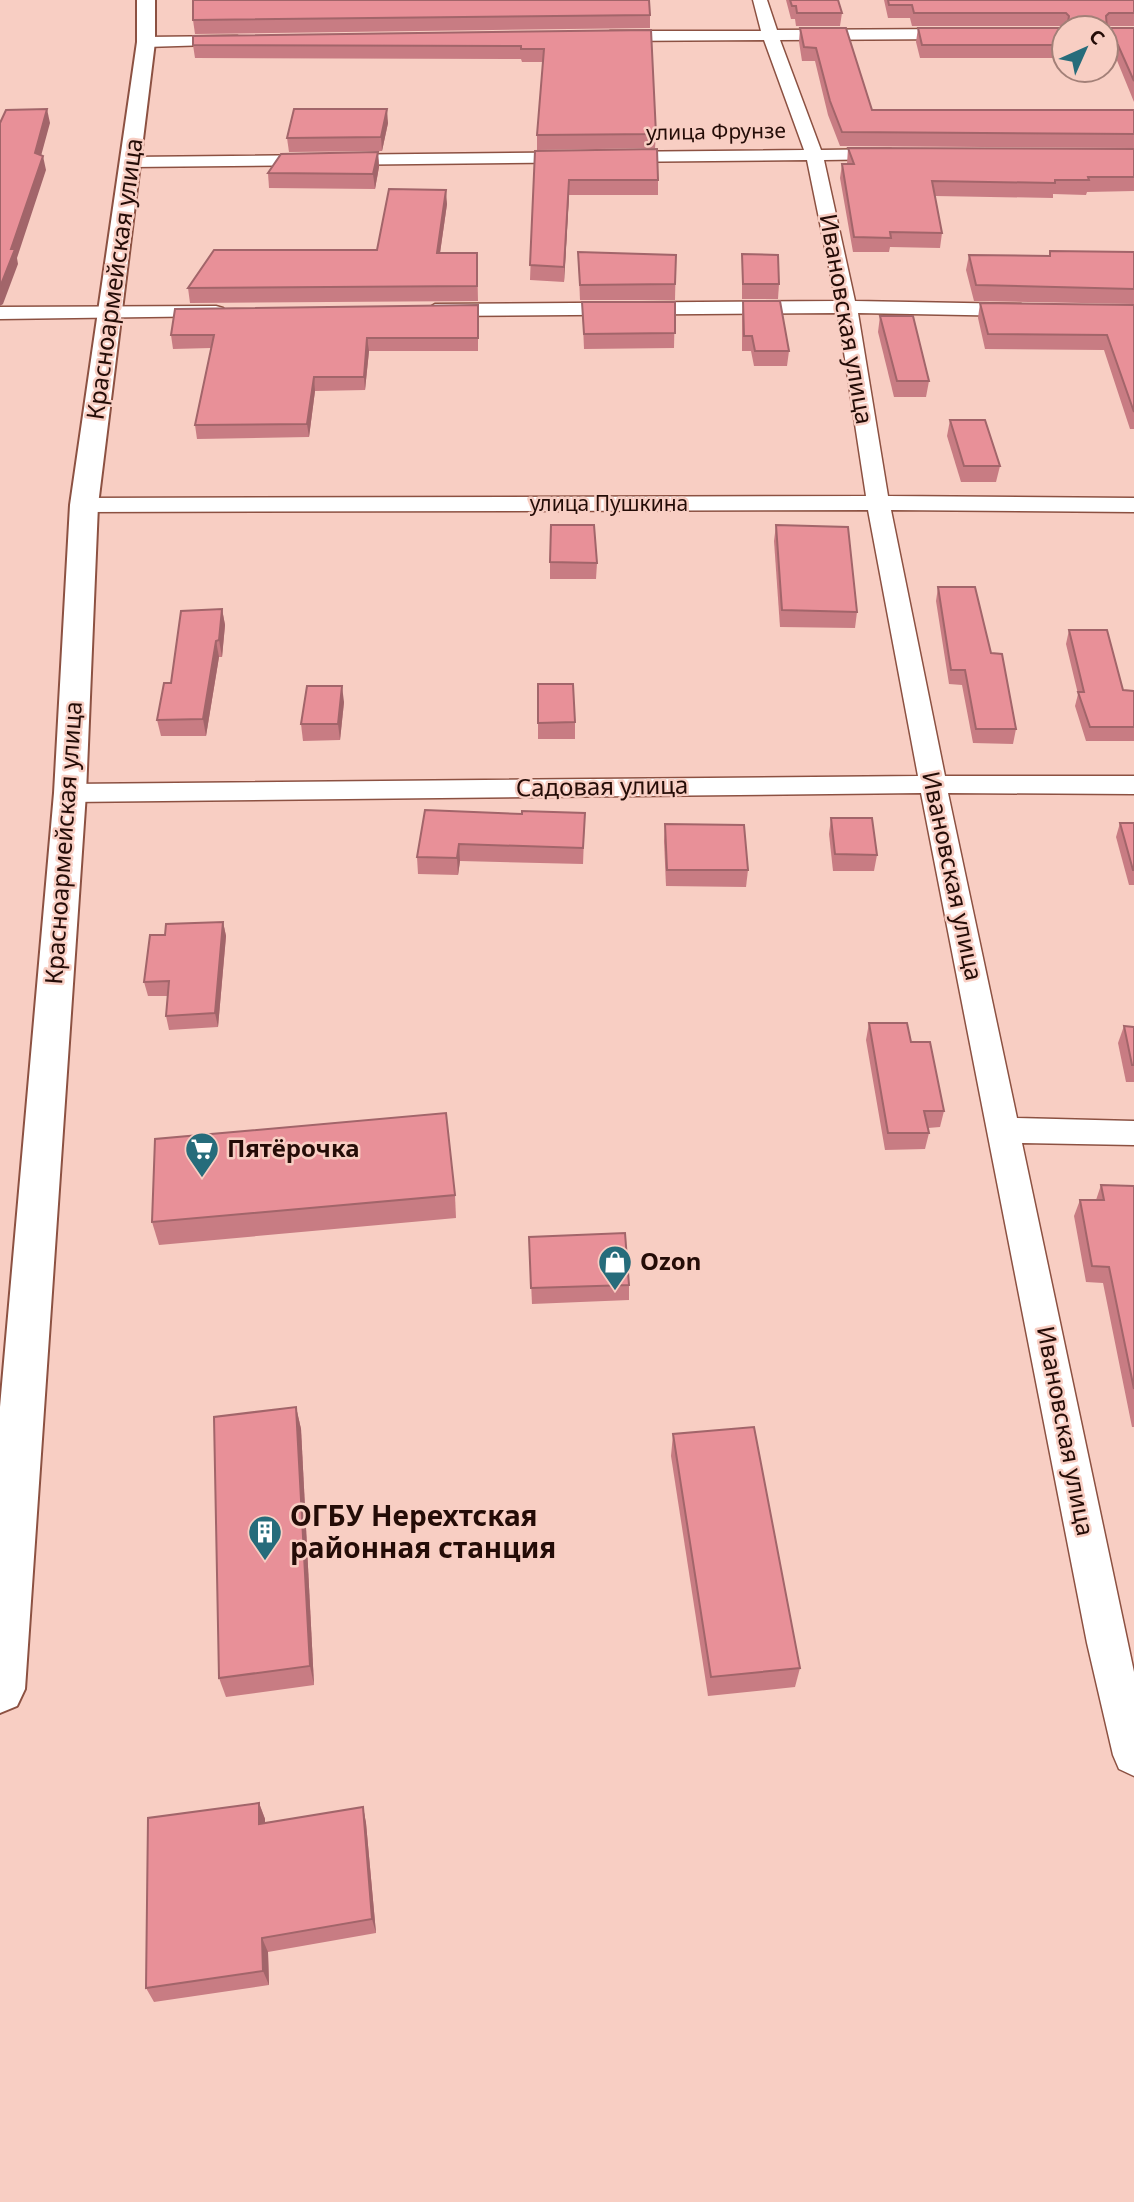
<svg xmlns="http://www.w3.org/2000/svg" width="1134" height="2202" font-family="'Noto Sans',sans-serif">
	<rect width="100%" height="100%" fill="#f8cec3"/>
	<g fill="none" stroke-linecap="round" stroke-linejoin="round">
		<g stroke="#8c5142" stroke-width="3">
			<g id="street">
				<polygon points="753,0 767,0 777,30 958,29 966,34 958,39 780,40 821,150 891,149 900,154 891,159 824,160 855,301 1021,304 1031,310 1021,316 858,313 888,496 1134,498 1134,512 891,510 945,776 1134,776 1134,794 948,793 1017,1118 1134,1121 1134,1145 1022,1143 1134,1672 1134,1776 1119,1769 1113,1755 1087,1643 921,793 70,802 61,799 57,793 61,787 70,784 918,776 868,510 84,512 76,510 73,505 76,500 84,498 866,496 838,313 435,316 425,310 435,304 836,301 807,160 131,167 122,162 131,157 804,150 764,40 610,41 602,36 610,31 761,31"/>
				<polygon points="237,36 242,38 245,41 242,44 146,47 138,42 146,37"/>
				<polygon points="216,306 223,308 226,312 223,316 0,319 0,307"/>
			</g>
		</g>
		<g stroke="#8c5142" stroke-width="4">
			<polygon id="secondary" points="137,0 155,0 155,42 98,505 86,793 25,1689 17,1706 0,1713 0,1407 54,793 70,505 137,42"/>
		</g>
		<use href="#street" fill="#fff" fill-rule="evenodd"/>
		<use href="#secondary" fill="#fff" fill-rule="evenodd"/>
	</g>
	<g fill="#c87c83">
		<polygon points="786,0 838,0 842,13 840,26 796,26 795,19 791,19"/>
		<polygon points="884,0 1134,0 1134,26 1107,26 1107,28 1134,28 1134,102 1116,58 1106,58 1106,28 1066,28 1064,26 912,26 910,18 888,18"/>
		<polygon points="650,15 650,28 195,34 193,20"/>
		<polygon points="800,28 872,110 1134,110 1134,148 840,146 828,115 815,61 802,61 799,42"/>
		<polygon points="918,28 1064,28 1064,58 920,58 916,42"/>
		<polygon points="651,30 656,134 655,148 537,150 537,135 543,62 522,62 521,59 195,58 193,45"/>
		<polygon points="388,123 382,151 289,152 287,138"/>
		<polygon points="848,148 1134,149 1134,191 1087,192 1086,195 1053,194 1053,198 935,196 942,233 940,248 890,247 889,252 853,252 840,178 842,164 847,164"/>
		<polygon points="535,151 658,180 658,195 569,195 564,282 530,280"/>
		<polygon points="378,152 379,167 375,189 269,188 268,173"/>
		<polygon points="447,204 440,253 477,253 478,301 190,303 188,288 377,250"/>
		<polygon points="1050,251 1134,252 1134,304 974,301 966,270 969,255 1049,256"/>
		<polygon points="578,252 676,255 675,300 580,300"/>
		<polygon points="742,254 779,284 778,299 742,299"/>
		<polygon points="743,301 789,351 787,366 754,366 751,351 742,351 742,316"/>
		<polygon points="582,302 675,302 674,348 584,349"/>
		<polygon points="980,303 1134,305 1134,429 1130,429 1104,350 985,349 978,318"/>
		<polygon points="478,305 478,351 369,351 365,390 315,391 309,437 197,439 195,425 211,348 173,349 171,335"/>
		<polygon points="880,316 929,381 926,397 894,397 878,332"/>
		<polygon points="950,420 1000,466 996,482 961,482 947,436"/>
		<polygon points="776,525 857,612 855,628 780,627 774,541"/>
		<polygon points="550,562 597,563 596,579 550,579"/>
		<polygon points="938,587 991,653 1016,729 1013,744 973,743 962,685 949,684 936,601"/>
		<polygon points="222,609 225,625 222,657 219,657 206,736 161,736 157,720 171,683"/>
		<polygon points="1069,630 1123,690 1134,691 1134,741 1086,741 1075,706 1078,694 1066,644"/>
		<polygon points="538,684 575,722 575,739 538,739"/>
		<polygon points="344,702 340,740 303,741 301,724"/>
		<polygon points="585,813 583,864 460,861 458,875 418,874 417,857 522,814"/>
		<polygon points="831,818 877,855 874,871 833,871 829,834"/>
		<polygon points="1120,823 1134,823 1134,885 1129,885 1116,837"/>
		<polygon points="665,824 748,870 746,887 666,886 664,841"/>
		<polygon points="223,922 226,936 218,1027 169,1030 166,1016 168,996 148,996 144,982 165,935"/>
		<polygon points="869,1023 944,1111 940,1127 928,1128 929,1133 925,1149 885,1150 866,1040"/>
		<polygon points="1124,1026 1134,1027 1134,1082 1126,1082 1118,1043"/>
		<polygon points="1101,1185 1134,1186 1134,1427 1132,1427 1103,1283 1086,1282 1074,1216 1080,1200 1096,1200"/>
		<polygon points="455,1195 456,1218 159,1245 152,1222"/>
		<polygon points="529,1237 629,1285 629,1300 532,1304"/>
		<polygon points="296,1407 301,1429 314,1685 226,1697 219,1678"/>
		<polygon points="673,1434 800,1668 795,1687 708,1696 671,1456"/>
		<polygon points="259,1803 265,1819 265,1823 363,1807 366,1823 376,1933 268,1952 269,1985 154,2002 146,1988"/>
	</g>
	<g fill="#a2656a">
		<polygon points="47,109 50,123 38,167 35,153"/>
		<polygon points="387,109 388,123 382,151 381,137"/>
		<polygon points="378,152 379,167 375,189 373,174"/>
		<polygon points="43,156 46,170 17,258 18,264 3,304 0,306 0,287 11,249"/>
		<polygon points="569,180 569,195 564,282 564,267"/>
		<polygon points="446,190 447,204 438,267 437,253"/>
		<polygon points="367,338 369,351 365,390 364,377"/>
		<polygon points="314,377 315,391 309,437 307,424"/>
		<polygon points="222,609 225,625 222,657 219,640"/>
		<polygon points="216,641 219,657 206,736 203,719"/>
		<polygon points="342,686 344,702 340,740 338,724"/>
		<polygon points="459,844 460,861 458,875 457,858"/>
		<polygon points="223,922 226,936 218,1027 215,1013"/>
		<polygon points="296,1407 301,1429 314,1685 310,1666"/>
		<polygon points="259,1803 265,1819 265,1839 259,1824"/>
		<polygon points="363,1807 366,1823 376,1933 372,1919"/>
		<polygon points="262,1938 268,1952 269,1985 263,1971"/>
	</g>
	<g fill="#e89098" stroke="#a2656a" stroke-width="2">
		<polygon points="193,0 649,0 650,15 193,20"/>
		<polygon points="790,0 838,0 842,13 797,13 796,6 792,6"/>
		<polygon points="888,0 1134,0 1134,13 1109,13 1106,16 1107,28 1134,28 1134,81 1118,45 1106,45 1106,28 1067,28 1069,16 1066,13 914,13 912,5 889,5"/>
		<polygon points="800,28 846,28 872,110 1134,110 1134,134 842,132 830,101 816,48 804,47"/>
		<polygon points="918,28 1064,28 1064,45 922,45"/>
		<polygon points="651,30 656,134 537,135 544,49 521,49 521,46 193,45 193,36"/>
		<polygon points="47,109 35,153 43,156 11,249 15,249 0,287 0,123 6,110"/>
		<polygon points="294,109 387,109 381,137 287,138"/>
		<polygon points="848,148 1134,149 1134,177 1088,177 1089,180 1055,180 1055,183 932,181 942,233 890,232 891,238 854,237 842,164 854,164"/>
		<polygon points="657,149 658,180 569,180 564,267 530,265 535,151"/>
		<polygon points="378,152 373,174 268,173 281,154"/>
		<polygon points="389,189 446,190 437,253 477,253 477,286 188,288 214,250 377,250"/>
		<polygon points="1050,251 1134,252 1134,289 976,285 969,255 1050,256"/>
		<polygon points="578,252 676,255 675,284 580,285"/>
		<polygon points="742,254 778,255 779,284 743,284"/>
		<polygon points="743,301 780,301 789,351 755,351 752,336 744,336"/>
		<polygon points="582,302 675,302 675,333 584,334"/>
		<polygon points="980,303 1134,305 1134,412 1107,335 988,334"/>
		<polygon points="478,305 478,338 367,338 364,377 314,377 307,424 195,425 214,335 171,335 175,309"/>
		<polygon points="880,316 913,316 929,381 897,381"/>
		<polygon points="950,420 985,420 1000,466 964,466"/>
		<polygon points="551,525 594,525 597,563 550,562"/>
		<polygon points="776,525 848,527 857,612 782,610"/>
		<polygon points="938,587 975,587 991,653 1002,654 1016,729 976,729 965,670 951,670"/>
		<polygon points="222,609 219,640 216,641 203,719 157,720 164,683 171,683 181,611"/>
		<polygon points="1069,630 1107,630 1123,690 1134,691 1134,727 1090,727 1078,692 1084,692"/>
		<polygon points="538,684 573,684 575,722 538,723"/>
		<polygon points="307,686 342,686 338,724 301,724"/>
		<polygon points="425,810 522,814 522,811 585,813 583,848 459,844 457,858 417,857"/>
		<polygon points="831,818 872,818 877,855 835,854"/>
		<polygon points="1120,823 1134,823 1134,870 1133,870"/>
		<polygon points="665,824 744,825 748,870 667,870"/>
		<polygon points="223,922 215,1013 166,1016 169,981 144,982 150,935 165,935 166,924"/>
		<polygon points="869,1023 907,1023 911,1042 930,1042 944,1111 924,1111 929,1133 888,1133"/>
		<polygon points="1124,1026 1134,1027 1134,1065 1132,1065"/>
		<polygon points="446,1113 455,1195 152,1222 155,1139"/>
		<polygon points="1101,1185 1134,1186 1134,1389 1109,1267 1092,1266 1080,1200 1104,1200"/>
		<polygon points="625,1233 629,1285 531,1288 529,1237"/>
		<polygon points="296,1407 310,1666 219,1678 214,1417"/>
		<polygon points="754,1427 800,1668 711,1677 673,1434"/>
		<polygon points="259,1803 259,1824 363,1807 372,1919 262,1938 263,1971 146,1988 148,1818"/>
	</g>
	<defs>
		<g id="supermarket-pin" transform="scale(1.75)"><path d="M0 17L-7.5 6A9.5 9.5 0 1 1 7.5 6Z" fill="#266c7b" stroke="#f8cec3"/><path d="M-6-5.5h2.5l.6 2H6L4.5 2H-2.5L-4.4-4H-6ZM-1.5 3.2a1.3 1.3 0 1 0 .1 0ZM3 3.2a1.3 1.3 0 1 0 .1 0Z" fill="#fff"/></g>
		<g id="shop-pin" transform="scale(1.75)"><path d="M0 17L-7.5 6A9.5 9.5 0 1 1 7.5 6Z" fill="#266c7b" stroke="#f8cec3"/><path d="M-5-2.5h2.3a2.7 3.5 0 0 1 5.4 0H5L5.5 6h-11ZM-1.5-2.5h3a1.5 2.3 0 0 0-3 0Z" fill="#fff"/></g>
		<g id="building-pin" transform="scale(1.75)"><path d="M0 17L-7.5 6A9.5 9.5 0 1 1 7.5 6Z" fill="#266c7b" stroke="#f8cec3"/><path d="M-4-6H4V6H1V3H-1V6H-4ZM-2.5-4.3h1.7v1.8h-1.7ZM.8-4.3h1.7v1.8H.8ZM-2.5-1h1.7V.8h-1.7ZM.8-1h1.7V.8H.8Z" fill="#fff"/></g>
	</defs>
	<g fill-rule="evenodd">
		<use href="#supermarket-pin" x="202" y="1149"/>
		<use href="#shop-pin" x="615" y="1262"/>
		<use href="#building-pin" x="265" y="1532"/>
	</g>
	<g text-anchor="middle" stroke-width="5" stroke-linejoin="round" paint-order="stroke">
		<g font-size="21" fill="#240c07" stroke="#f8cec3">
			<text transform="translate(716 132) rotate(-1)" y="7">улица Фрунзе</text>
			<text x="609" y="511">улица Пушкина</text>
		</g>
		<g font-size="24" fill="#240c07" stroke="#f8cec3">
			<text transform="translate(115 279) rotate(-82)" y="8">Красноармейская улица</text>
			<text transform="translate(846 319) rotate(80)" y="8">Ивановская улица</text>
			<text transform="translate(602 787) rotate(-1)" y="8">Садовая улица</text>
			<text transform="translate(64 843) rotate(-86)" y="8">Красноармейская улица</text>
			<text transform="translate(952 876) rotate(78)" y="8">Ивановская улица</text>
			<text transform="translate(1065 1431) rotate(79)" y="8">Ивановская улица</text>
		</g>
		<g font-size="24" font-weight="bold" fill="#240c07" stroke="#f8cec3" text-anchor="start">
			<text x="227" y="1157">Пятёрочка</text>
			<text x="640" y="1270">Ozon</text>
		</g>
		<g font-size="28" font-weight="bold" fill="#240c07" stroke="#f8cec3" text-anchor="start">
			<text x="290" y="1526">ОГБУ Нерехтская<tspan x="290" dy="32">районная станция</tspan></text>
		</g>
	</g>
	<g transform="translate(1085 49) rotate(45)"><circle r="33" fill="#f8cec3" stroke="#a38078" stroke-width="2"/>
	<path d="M0-5L12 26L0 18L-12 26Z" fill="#266c7b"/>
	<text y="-10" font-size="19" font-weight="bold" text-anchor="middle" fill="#240c07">С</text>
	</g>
</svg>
